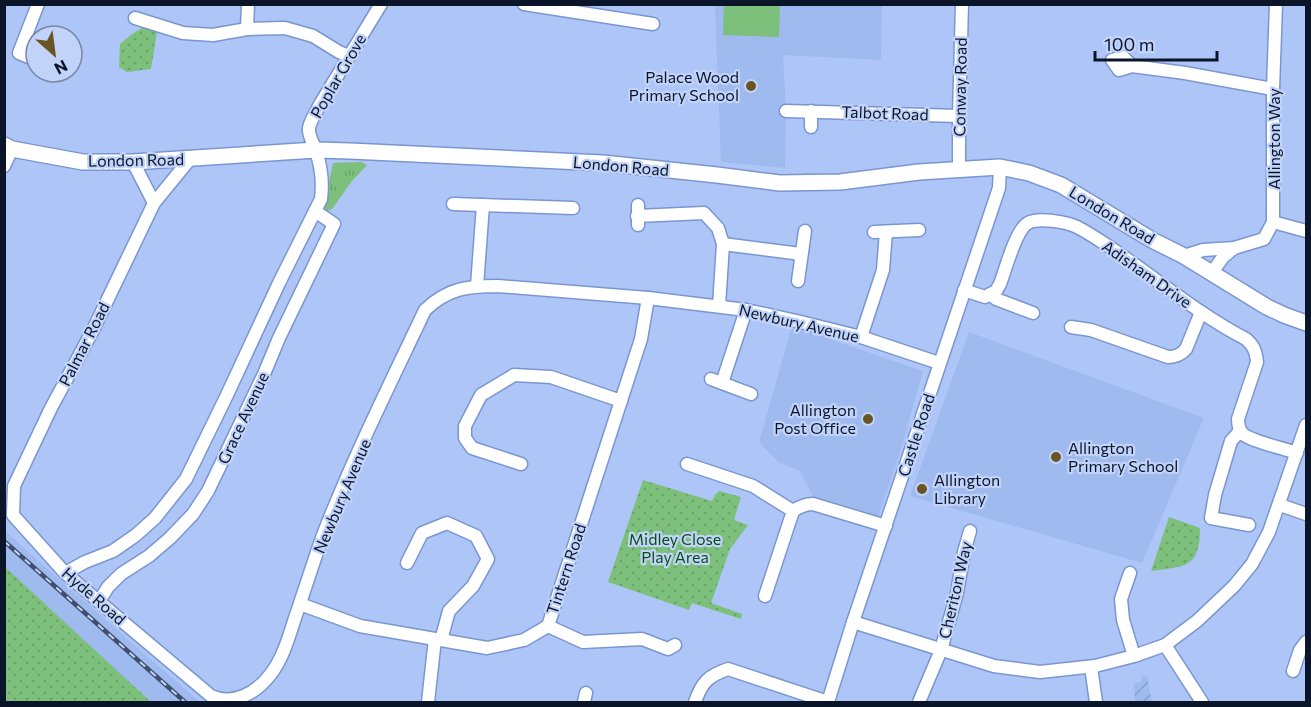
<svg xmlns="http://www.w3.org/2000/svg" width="1311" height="707" font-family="Commissioner,sans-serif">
	<defs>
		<pattern id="industrial-furrows" width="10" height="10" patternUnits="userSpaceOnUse" patternTransform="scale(1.5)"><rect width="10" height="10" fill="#9fbaef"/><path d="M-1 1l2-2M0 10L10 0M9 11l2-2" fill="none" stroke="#889fcd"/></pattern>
		<pattern id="grass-tufts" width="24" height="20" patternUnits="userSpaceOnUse" patternTransform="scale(1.5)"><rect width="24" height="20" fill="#7cc07c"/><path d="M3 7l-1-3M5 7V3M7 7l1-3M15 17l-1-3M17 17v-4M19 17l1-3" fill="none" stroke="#6aa46b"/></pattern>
		<pattern id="park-dots" width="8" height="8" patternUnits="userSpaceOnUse" patternTransform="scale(1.5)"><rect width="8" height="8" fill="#7cc07c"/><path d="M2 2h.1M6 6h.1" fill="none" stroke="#6aa46b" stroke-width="1.8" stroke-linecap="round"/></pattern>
	</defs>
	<rect width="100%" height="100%" fill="#aec6f7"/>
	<g fill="#9fbaef">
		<polygon points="715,5 882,5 881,60 783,55 786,111 785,168 721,162"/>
		<polygon points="792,326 923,371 898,459 879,515 874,517 814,498 799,470 779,463 759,442"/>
		<polygon points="969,332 1204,418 1142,563 910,496"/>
		<polygon points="4,530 60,580 200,702 5,702"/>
	</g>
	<polygon fill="url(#industrial-furrows)" points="1147,675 1152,702 1135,702 1134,683 1141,682 1141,676"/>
	<polygon fill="url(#grass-tufts)" points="361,162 367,165 352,181 332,209 325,212 324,206 333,163"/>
	<g fill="url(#park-dots)">
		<polygon points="142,28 157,32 151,69 127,72 119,67 120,44 132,34"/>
		<polygon points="643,480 712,501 715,495 719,491 741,497 734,520 748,525 730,549 711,603 742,614 741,619 692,603 689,610 608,582"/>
		<path d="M1169,517L1200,528C1200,569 1185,566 1151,571Z"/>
		<polygon points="4,567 5,567 151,702 5,702"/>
	</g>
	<polygon fill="#7cc07c" points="724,5 780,5 779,37 723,35"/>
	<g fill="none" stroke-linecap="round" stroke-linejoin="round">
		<g stroke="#7a96d1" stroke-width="15">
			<g id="minor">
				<polyline points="524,4 653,24"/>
				<polyline points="135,18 183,33 213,35 247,29 285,28 313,36 339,52 349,56"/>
				<polyline points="247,29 248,4"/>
				<polyline points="31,58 19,53 38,4"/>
				<polyline points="1132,66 1123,57 1112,60 1119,70 1132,66 1185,73 1273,89"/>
				<polyline points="786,111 959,116"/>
				<polyline points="811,127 811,111"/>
				<path d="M190,159L154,203L93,330L51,408L14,486L13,515L65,573L211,696C233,706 256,693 270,675C282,660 288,640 294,621C304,592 313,563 323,535C353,458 390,384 425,310C448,288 468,286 498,286L648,298L746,310L801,322L861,337L939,363"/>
				<polyline points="133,162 154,203"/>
				<polyline points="4,166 12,149"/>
				<polyline points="959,170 959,116 962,4"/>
				<polyline points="453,204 573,208"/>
				<polyline points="638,205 638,225"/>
				<polyline points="637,216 704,213 718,228 723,244 719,306"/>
				<polyline points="1273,222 1306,231"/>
				<polyline points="874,232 919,230"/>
				<polyline points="723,244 801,254"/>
				<polyline points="1184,256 1203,250 1234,248 1264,239 1273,222 1273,89 1276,4"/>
				<polyline points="1211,274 1223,257 1234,248"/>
				<polyline points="798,281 805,231"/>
				<polyline points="477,286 483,205"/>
				<path d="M964,290L985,297L996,291L1000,284C1005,271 1016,229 1028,223C1038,217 1067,222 1077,227C1087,232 1096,238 1105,244C1152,275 1196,313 1246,339C1254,346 1256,352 1257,362L1238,419C1238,424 1239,429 1242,433C1249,441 1286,449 1297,453"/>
				<polyline points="990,294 996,299 1033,313"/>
				<path d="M1071,327L1091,330L1168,357C1176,357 1181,355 1186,349L1201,312"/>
				<polyline points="861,337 883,270 886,232"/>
				<polyline points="711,379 751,394"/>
				<polyline points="722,383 746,310"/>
				<polyline points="1240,431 1231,441 1215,495 1211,518 1249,525"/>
				<polyline points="521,464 472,448 465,438 465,426 481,395 514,375 551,377 621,401"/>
				<polyline points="687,464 753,486 793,511"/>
				<polyline points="1280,505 1306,514"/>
				<polyline points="407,563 422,533 447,523 476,536 488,559 473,586 449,611 441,640"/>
				<path d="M65,573L85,562L113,551L136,535L155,518L186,479L227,395L279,283L321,199C323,183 321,166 316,151C314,144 308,136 309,128C310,121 316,113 319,106L381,4"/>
				<polyline points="1130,573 1121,599 1123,620 1134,656"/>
				<path d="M765,596L793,511C799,507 805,504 813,504L886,526"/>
				<polyline points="99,601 108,587 121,574 149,556 170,538 193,514 208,491 264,374 279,338 334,224 315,211"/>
				<polyline points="300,604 360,626 487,648 524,640 548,626 641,339 648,298"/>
				<polyline points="853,622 994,666 1040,672 1095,666 1134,656 1165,645 1197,621 1234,586 1252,564 1269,532 1306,425"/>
				<polyline points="548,626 583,642 642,639 668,649 675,645"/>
				<polyline points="1165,645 1202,702"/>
				<polyline points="1091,667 1096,702"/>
				<polyline points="1293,671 1300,650 1306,642"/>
				<polyline points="428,702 435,639"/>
				<polyline points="584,702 586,693"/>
				<path d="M695,702C702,682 708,676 728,669L828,702"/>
				<polyline points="828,702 853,622 999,188 1000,167"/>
				<polyline points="919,702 941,650 957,593 964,552 970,531"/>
			</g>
		</g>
		<g stroke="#7a96d1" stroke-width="18">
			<polyline id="major" points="4,145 12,149 83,162 133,162 316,150 350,151 603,163 717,175 780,183 840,182 919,172 1000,167 1029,173 1061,185 1152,240 1184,256 1267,307 1284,315 1306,323"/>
		</g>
		<use href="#minor" stroke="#fff" stroke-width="12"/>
		<use href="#major" stroke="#fff" stroke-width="15"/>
		<g stroke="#3f4e6c" stroke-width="4.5">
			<polyline id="rail" points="4,541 185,702"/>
		</g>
		<use href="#rail" stroke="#c1d3f9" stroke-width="2" stroke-dasharray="7" stroke-linecap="butt"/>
	</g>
	<g fill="#6a5423" stroke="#c1d3f9" stroke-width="2">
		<circle cx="751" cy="86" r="6"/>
		<circle cx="868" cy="419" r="6"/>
		<circle cx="1056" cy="457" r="6"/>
		<circle cx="922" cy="489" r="6"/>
	</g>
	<g text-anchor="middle" stroke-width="4.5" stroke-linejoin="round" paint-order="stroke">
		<g font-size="16" fill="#0b152a" stroke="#c1d3f9">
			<text transform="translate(338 76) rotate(-60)" y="6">Poplar Grove</text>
			<text transform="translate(960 87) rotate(-89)" y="6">Conway Road</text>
			<text transform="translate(885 113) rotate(2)" y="6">Talbot Road</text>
			<text transform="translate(1274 139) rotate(-90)" y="6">Allington Way</text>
			<text transform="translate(136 160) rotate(-1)" y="6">London Road</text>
			<text transform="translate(621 166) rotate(5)" y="6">London Road</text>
			<text transform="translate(1112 215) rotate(31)" y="6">London Road</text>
			<text transform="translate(1147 274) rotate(35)" y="6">Adisham Drive</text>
			<text transform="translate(799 323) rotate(13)" y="6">Newbury Avenue</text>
			<text transform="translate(84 344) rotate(-63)" y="6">Palmar Road</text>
			<text transform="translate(243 418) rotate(-65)" y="6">Grace Avenue</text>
			<text transform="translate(916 435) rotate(-72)" y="6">Castle Road</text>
			<text transform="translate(342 496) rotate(-67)" y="6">Newbury Avenue</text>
			<text transform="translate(566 569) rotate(-72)" y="6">Tintern Road</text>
			<text transform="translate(955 590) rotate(-77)" y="6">Cheriton Way</text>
			<text transform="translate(94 596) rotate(41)" y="6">Hyde Road</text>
		</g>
		<g font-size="16" fill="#0b152a" stroke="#c1d3f9" text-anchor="end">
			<text x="739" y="83">Palace Wood<tspan x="739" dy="18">Primary School</tspan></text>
			<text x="856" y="416">Allington<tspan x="856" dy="18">Post Office</tspan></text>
			<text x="1068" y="454" text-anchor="start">Allington<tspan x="1068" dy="18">Primary School</tspan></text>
			<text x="934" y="486" text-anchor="start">Allington<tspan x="934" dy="18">Library</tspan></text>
		</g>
		<g font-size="16" fill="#085012" stroke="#c1d3f9">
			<text x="675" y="545">Midley Close<tspan x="675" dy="18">Play Area</tspan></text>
		</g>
	</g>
	<rect width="1311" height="707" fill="none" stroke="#0b152a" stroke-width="12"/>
	<g transform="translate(54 54) rotate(152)"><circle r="28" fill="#c1d3f9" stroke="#7887a6" stroke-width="1.5"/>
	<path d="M0-4.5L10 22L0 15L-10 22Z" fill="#6a5423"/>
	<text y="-9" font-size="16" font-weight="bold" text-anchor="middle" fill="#0b152a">N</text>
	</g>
	<path d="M1095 51v9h122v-9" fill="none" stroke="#0b152a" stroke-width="3"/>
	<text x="1104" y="51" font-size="18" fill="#0b152a" stroke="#c1d3f9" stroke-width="4.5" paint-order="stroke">100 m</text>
</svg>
